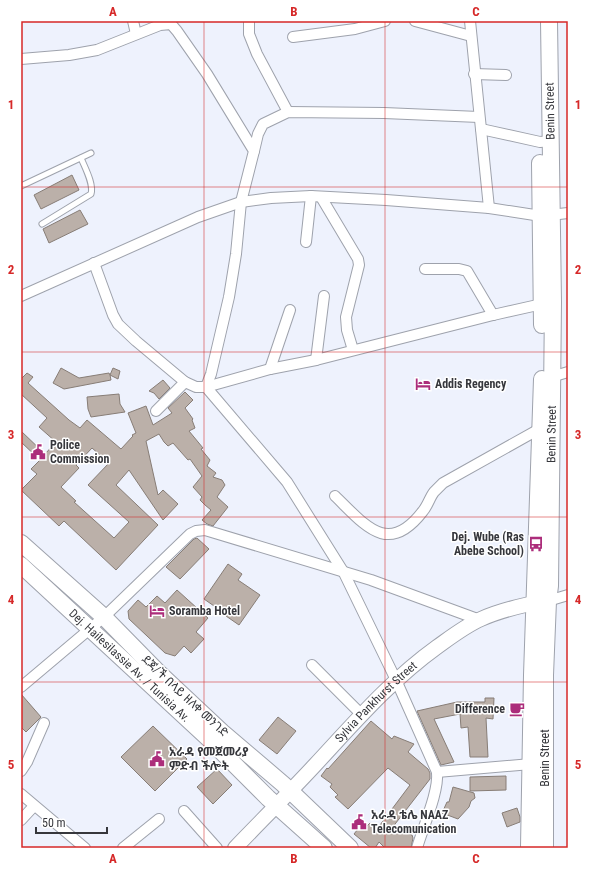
<svg xmlns="http://www.w3.org/2000/svg" width="589" height="869" font-family="'Roboto Condensed','Noto Sans Ethiopic',sans-serif">
	<rect width="100%" height="100%" fill="#eef2fd"/>
	<g fill="#bbb0a9" stroke="#877d76" fill-rule="evenodd">
		<polygon points="72,175 79,190 41,209 34,195"/>
		<polygon points="80,210 88,224 49,243 43,229"/>
		<polygon points="61,368 79,378 109,373 110,375 113,368 120,371 118,379 110,375 111,380 64,389 53,383"/>
		<path d="M27,373L33,377L28,383L69,420L80,428L87,420L121,449L133,436L132,435L136,433L128,413L146,406L153,425L172,413L168,408L185,392L193,400L185,408L193,419L192,420L195,428L189,431L203,448L201,449L210,460L207,466L216,473L213,477L222,480L225,485L217,497L228,507L213,526L207,524L202,520L211,510L205,505L200,500L202,497L193,487L202,476L190,459L188,460L173,443L168,446L164,442L159,434L146,441L158,495L163,490L178,504L163,520L129,470L116,485L158,525L116,570L64,521L59,526L21,490L37,474L31,469L40,460L21,442V431L45,454L56,442L39,427L47,418L21,394V377L22,378ZM92,448L109,463L88,485L129,522L114,538L74,502L76,501L61,487L79,468L76,465Z"/>
		<polygon points="163,380 170,388 159,399 154,393 149,391"/>
		<polygon points="119,394 120,404 125,412 91,417 88,409 87,397"/>
		<polygon points="197,538 209,549 180,579 166,567 194,539"/>
		<polygon points="228,564 242,574 238,580 260,595 239,625 226,616 227,615 204,599"/>
		<polygon points="177,590 208,618 196,632 204,639 191,653 184,646 175,656 165,653 129,619 128,611 138,600 146,607 157,596 165,603"/>
		<polygon points="21,694 41,717 26,732 21,727"/>
		<polygon points="485,698 494,698 493,719 486,718 488,757 470,757 468,727 461,728 460,714 434,719 454,762 441,765 417,711 457,702 485,702"/>
		<polygon points="278,717 296,731 277,754 259,740"/>
		<polygon points="371,721 392,739 394,736 414,744 408,752 428,769 430,773 430,779 392,828 412,835 413,838 411,848 385,848 379,842 375,848 371,848 354,834 362,824 366,827 370,823 377,829 410,785 388,768 348,809 335,797 338,795 330,787 332,784 321,776 327,768 328,769"/>
		<polygon points="153,726 187,759 155,791 121,757"/>
		<polygon points="217,769 232,785 213,804 197,787"/>
		<polygon points="506,776 506,790 470,791 470,777"/>
		<polygon points="453,787 474,793 475,798 471,801 469,807 458,819 442,813 447,802 449,802"/>
		<polygon points="517,808 520,817 520,822 507,827 502,813"/>
	</g>
	<g fill="none" stroke-linecap="round" stroke-linejoin="round">
		<g stroke="#9ea2ac" stroke-width="7">
			<g id="lane">
				<polyline points="21,186 91,153"/>
				<path d="M42,224L91,194C94,184 85,168 81,158"/>
			</g>
		</g>
		<g stroke="#9ea2ac" stroke-width="12">
			<g id="street">
				<polyline points="133,21 136,34"/>
				<polyline points="249,21 249,34 257,54 288,112"/>
				<polyline points="415,21 471,36"/>
				<polyline points="470,21 489,208"/>
				<polyline points="293,37 355,29 385,21"/>
				<polyline points="21,59 69,55 97,50 160,25 171,24 177,31 207,74 254,151 241,202 236,254 229,297 211,374 206,387"/>
				<polyline points="474,74 506,75"/>
				<polyline points="481,129 540,142 551,141"/>
				<polyline points="254,151 258,134 263,124 288,112 384,113 479,117"/>
				<polyline points="321,197 358,259 359,265 346,317 347,330 353,350"/>
				<polyline points="306,242 311,196"/>
				<polyline points="94,263 113,315 118,324 136,341 185,382 196,387 206,387 270,369 316,360 493,315 542,304"/>
				<polyline points="425,269 459,269 467,271 493,315"/>
				<polyline points="21,296 198,217 241,202 271,198 311,196 386,200 489,208 541,216 568,213"/>
				<polyline points="316,360 324,296"/>
				<polyline points="270,369 290,310"/>
				<polyline points="548,378 568,372"/>
				<polyline points="206,387 287,482 344,573 396,680 437,772 531,764"/>
				<polyline points="156,411 185,382"/>
				<path d="M335,496C365,525 388,557 423,511C428,505 430,497 434,492C437,489 440,486 443,483L543,427"/>
				<polyline points="548,601 568,595"/>
				<polyline points="312,665 361,714"/>
				<polyline points="21,687 104,617 190,534 196,531 205,530 371,580 480,620"/>
				<polyline points="21,771 27,762 44,723"/>
				<polyline points="21,794 85,848"/>
				<polyline points="184,811 217,848"/>
				<polyline points="21,820 34,806"/>
				<polyline points="123,848 159,819"/>
				<path d="M417,848C423,827 439,792 437,772"/>
			</g>
		</g>
		<g stroke="#9ea2ac" stroke-width="16">
			<g id="secondary">
				<path id="s1" d="M235,848C262,820 289,793 315,765C354,723 391,680 437,647C451,637 465,626 481,619C501,610 523,605 545,601"/>
			</g>
		</g>
		<g stroke="#9ea2ac" stroke-width="18">
			<g id="primary">
				<polyline points="540,163 542,325"/>
				<polyline points="21,543 104,617 159,673 222,732 283,784 350,848"/>
				<path id="s2" d="M21,565L210,740L268,798L324,848"/>
				<polyline points="529,848 532,675 542,379"/>
				<path id="s3" d="M545,848V675L548,601L550,586L553,302L549,21"/>
			</g>
		</g>
		<use href="#lane" stroke="#fff" stroke-width="5"/>
		<use href="#street" stroke="#fff" stroke-width="10"/>
		<use href="#secondary" stroke="#fff" stroke-width="14"/>
		<use href="#primary" stroke="#fff" stroke-width="16"/>
	</g>
	<path fill="none" stroke="#d62828" stroke-width="1" stroke-opacity="0.55" d="M204,21V848M385,21V848M21,187H568M21,352H568M21,517H568M21,682H568"/>
	<defs>
		<g id="hotel-bare" transform="scale(1.2)"><path d="M-6-4.5h1.5V1H6V5H4.5V3h-9V5H-6ZM-4 0a1.8 1.8 0 1 1 3.6 0ZM.5 0V-2.5h3Q6-2.5 6 0Z" fill="#ac2d7b" stroke="#fff" stroke-width="2.5" paint-order="stroke"/></g>
		<g id="civic-bare" transform="scale(1.2)"><path d="M-.6-6.5H3V-4.5H.6V-3L4-1V1h2V6H-6V1h2V-1L-.6-3ZM-1.2 2.5V6h2.4V2.5Z" fill="#ac2d7b" stroke="#fff" stroke-width="2.5" paint-order="stroke"/></g>
		<g id="bus-bare" transform="scale(1.2)"><path d="M-5-6H5V4H4V6H2V4H-2V6H-4V4H-5ZM-3.5-4V0h7V-4ZM-3.5 1.2v1.5H-2V1.2ZM2 1.2v1.5H3.5V1.2Z" fill="#ac2d7b" stroke="#fff" stroke-width="2.5" paint-order="stroke"/></g>
		<g id="cafe-bare" transform="scale(1.2)"><path d="M-5.5-4.5H6V0H3Q3 3.5 0 3.5H-2.5Q-5.5 3.5-5.5 0ZM3-3.2v2h1.7v-2ZM-6 4.5H4V6H-6Z" fill="#ac2d7b" stroke="#fff" stroke-width="2.5" paint-order="stroke"/></g>
	</defs>
	<g fill-rule="evenodd">
		<use href="#hotel-bare" x="423" y="384"/>
		<use href="#civic-bare" x="38" y="452"/>
		<use href="#bus-bare" x="536" y="544"/>
		<use href="#hotel-bare" x="157" y="611"/>
		<use href="#cafe-bare" x="517" y="709"/>
		<use href="#civic-bare" x="157" y="759"/>
		<use href="#civic-bare" x="359" y="822"/>
	</g>
	<g text-anchor="middle" stroke-width="3" stroke-linejoin="round" paint-order="stroke">
		<g font-size="12" fill="#36373c" stroke="#fff">
			<text transform="translate(550 111) rotate(-91)" y="4">Benin Street</text>
			<text dy="4" stroke="none"><textPath href="#s3" startOffset="414">Benin Street</textPath></text>
			<text dy="4" stroke="none"><textPath href="#s2" startOffset="148">Dej. Hailesilassie Av. / Tunisia Av.</textPath></text>
			<text transform="translate(185 696) rotate(43)" y="4">ደጃ/ች በላይ ዘለቀ መንገድ</text>
			<text dy="4" stroke="none"><textPath href="#s1" startOffset="203">Sylvia Pankhurst Street</textPath></text>
			<text transform="translate(545 758) rotate(-90)" y="4">Benin Street</text>
		</g>
		<g font-size="12" font-weight="bold" fill="#36373c" stroke="#fff" text-anchor="start">
			<text x="435" y="388">Addis Regency</text>
			<text x="50" y="449">Police<tspan x="50" dy="14">Commission</tspan></text>
			<text x="524" y="541" text-anchor="end">Dej. Wube (Ras<tspan x="524" dy="14">Abebe School)</tspan></text>
			<text x="169" y="615">Soramba Hotel</text>
			<text x="505" y="713" text-anchor="end">Difference</text>
			<text x="169" y="756">አራዳ የመጀመሪያ<tspan x="169" dy="14">ምድብ ችሎት</tspan></text>
			<text x="371" y="819">አራዳ ቴሌ NAAZ<tspan x="371" dy="14">Telecomunication</tspan></text>
		</g>
	</g>
	<rect width="589" height="869" fill="none" stroke="#ffffff" stroke-width="44"/>
	<path d="M36 827v6h71v-6" fill="none" stroke="#36373c" stroke-width="2"/>
	<text x="42" y="827" font-size="12" fill="#36373c" stroke="#ffffff" stroke-width="3" paint-order="stroke">50 m</text>
	<rect x="22" y="22" width="545" height="825" fill="none" stroke="#d62828" stroke-width="1.5"/>
	<g font-size="13" text-anchor="middle" font-weight="bold" fill="#d62828">
		<text x="113" y="16">A</text>
		<text x="294" y="16">B</text>
		<text x="476" y="16">C</text>
		<text x="11" y="109">1</text>
		<text x="578" y="109">1</text>
		<text x="11" y="274">2</text>
		<text x="578" y="274">2</text>
		<text x="11" y="439">3</text>
		<text x="578" y="439">3</text>
		<text x="11" y="604">4</text>
		<text x="578" y="604">4</text>
		<text x="11" y="769">5</text>
		<text x="578" y="769">5</text>
		<text x="113" y="863">A</text>
		<text x="294" y="863">B</text>
		<text x="476" y="863">C</text>
	</g>
</svg>
